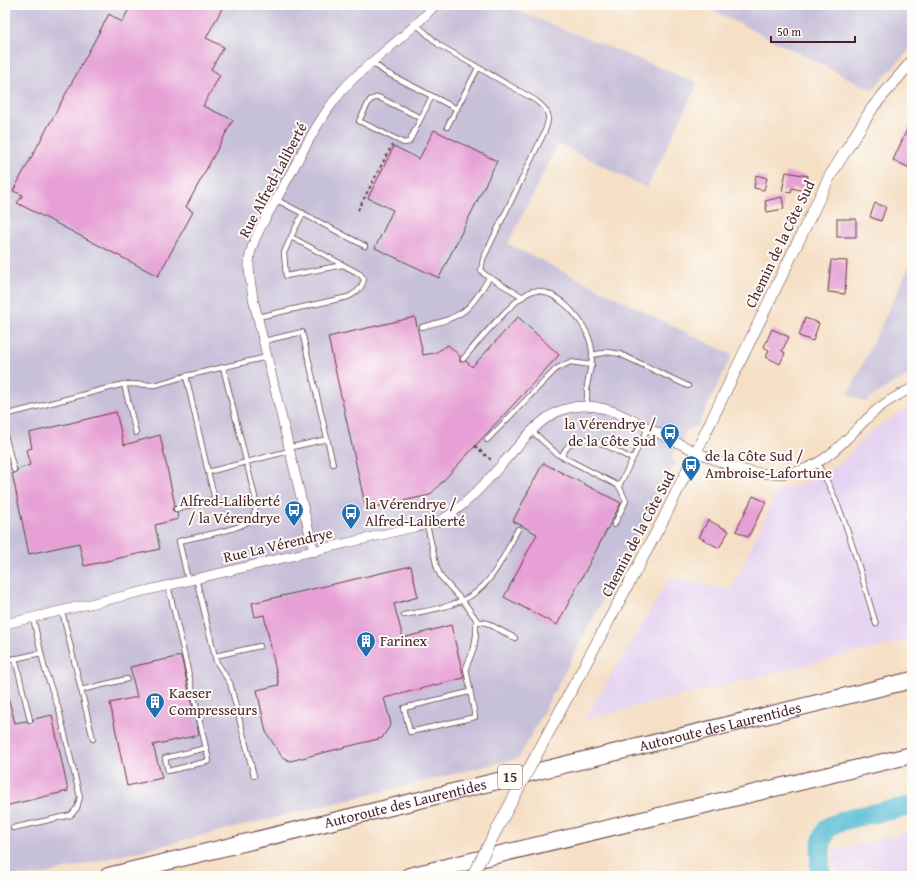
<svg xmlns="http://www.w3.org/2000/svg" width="917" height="881" font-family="'Gentium Book Plus',serif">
	<rect width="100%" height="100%" fill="#fdfcf7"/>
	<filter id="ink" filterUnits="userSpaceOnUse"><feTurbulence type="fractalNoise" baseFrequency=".025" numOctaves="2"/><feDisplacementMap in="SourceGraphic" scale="8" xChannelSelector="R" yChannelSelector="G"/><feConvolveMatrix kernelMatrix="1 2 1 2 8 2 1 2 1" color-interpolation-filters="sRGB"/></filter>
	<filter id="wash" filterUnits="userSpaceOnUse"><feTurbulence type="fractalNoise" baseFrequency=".012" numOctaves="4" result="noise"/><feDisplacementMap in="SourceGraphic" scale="16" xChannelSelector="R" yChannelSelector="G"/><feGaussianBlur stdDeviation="0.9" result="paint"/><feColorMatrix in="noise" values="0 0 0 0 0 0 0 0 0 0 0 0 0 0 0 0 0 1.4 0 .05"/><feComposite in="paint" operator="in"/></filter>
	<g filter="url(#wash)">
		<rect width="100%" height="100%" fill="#f5dfc5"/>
		<g fill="#e5d3f1">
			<polygon points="912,405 912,639 584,720 670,578 731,590 778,490 811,481 842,462 868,434 901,411"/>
			<polygon points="912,831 912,876 837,876 833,851"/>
		</g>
		<g fill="#c7c0d9">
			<polygon points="5,5 503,5 698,83 647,188 558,144 508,244 732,355 698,426 688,429 671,457 676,462 519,758 37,876 5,876"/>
			<polygon points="702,5 912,5 912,47 872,90"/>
			<polygon points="912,261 912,374 892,384 865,402 848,395"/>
		</g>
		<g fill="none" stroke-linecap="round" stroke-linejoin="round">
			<path stroke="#56bcd4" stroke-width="20" d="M821,876C819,863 819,838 828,828C836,819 897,809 912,806"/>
		</g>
		<g id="blocks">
			<g fill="#e6a0d6">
				<polygon points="131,5 224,5 206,38 224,47 211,69 220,75 203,106 233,120 186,207 193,212 158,276 17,203 23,195 13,191 109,14 122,22"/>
				<polygon points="912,119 912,169 893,160"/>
				<polygon points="434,130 497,161 439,278 375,248 393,210 368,198 394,146 419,159"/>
				<polygon points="786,172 808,176 804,191 792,188 791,193 782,191"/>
				<polygon points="756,175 767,178 764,190 754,188"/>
				<polygon points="782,197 784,209 767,212 765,201"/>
				<polygon points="875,203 886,207 881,221 870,217"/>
				<rect x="837" y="219" width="19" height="18"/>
				<polygon points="831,260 847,261 845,294 828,292"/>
				<polygon points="415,317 423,355 435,353 448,345 460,356 460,362 466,361 472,367 518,317 559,355 430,495 366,509 328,337"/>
				<polygon points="805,318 819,323 813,341 799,336"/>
				<polygon points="772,329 789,337 782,351 785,353 780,364 766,357 769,350 764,347"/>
				<polygon points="116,412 124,445 160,435 175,505 172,510 177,513 178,519 155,525 160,549 84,566 79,543 29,554 12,473 15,473 18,469 30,465 26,450 32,448 29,433"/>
				<polygon points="543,463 621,503 557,625 504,597 537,534 513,521"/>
				<polygon points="753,496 766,502 748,537 736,531"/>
				<polygon points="708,520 729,531 719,548 699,537"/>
				<polygon points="411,566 418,597 394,604 403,638 451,625 464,678 384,698 391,724 382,738 290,761 282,757 266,732 257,690 279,685 264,615 255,617 252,603"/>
				<polygon points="181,656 199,735 153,745 162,778 127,786 110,703 137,697 130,667"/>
				<polygon points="5,697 8,697 15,723 26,721 30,724 34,719 52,715 68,791 5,806"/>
			</g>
		</g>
	</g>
	<g filter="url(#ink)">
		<use href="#blocks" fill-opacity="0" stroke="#643c42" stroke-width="1"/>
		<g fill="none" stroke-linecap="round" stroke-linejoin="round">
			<g stroke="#643c42" stroke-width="6">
				<g id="service">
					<path d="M416,24L439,45L535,100C549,111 551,114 545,131L483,259L481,270L484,274L523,297"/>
					<polyline points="372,62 385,72 432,96 409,142 404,143 359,121 370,100 378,97 421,118"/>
					<polyline points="432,96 457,109"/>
					<polyline points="447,127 478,68"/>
					<polyline points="277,200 365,246"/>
					<polyline points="291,237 284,253 286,276 343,265"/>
					<path d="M258,317L348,297C356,293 362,289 364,279L360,274L291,237L303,213"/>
					<path d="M422,327C463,316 467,314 489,278"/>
					<polyline points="264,341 302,332 333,464"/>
					<polyline points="592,355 608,352 620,354 688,386"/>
					<polyline points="267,357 186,376 208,472 289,451"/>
					<path d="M463,359C476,344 516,295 533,291C545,289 560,299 568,307C580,319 590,333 592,351C593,364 588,375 587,387C587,393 587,400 587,406"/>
					<polyline points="124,384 136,433"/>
					<polyline points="5,415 124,384 155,385 186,376"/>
					<polyline points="532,431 557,454 619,486 648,428"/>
					<polyline points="5,435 14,470"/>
					<polyline points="487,440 556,369 570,362 592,365"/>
					<polyline points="288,448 327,439"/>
					<path d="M562,456C577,422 609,448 632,459"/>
					<path d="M817,463C846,511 859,570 876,624"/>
					<polyline points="176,509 215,499 208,472"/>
					<polyline points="427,525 437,568 441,577 466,605 476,619 476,635 474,648 466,668 475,717 410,732 404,708 469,692"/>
					<polyline points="614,525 626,501 619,486"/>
					<polyline points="196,578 216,661 230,683 254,776"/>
					<path d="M188,580L179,541C194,537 241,530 250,520C257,513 256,505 255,497L223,367"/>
					<polyline points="168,585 206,748 209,761 168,771 165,758 206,748"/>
					<polyline points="62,611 93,739"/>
					<path d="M404,615C430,610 463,607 483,586C498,571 508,548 518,529"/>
					<polyline points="476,621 487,623 515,638"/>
					<polyline points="215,656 260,646"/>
					<polyline points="15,658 30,720"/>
					<polyline points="5,661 41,653"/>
					<polyline points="81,690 127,679"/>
					<polyline points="13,828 71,815 77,808 80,797 59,710 45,670 33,618"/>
				</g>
			</g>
			<g stroke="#643c42" stroke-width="10">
				<g id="minor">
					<path d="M314,552L253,298C251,284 247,269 250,255C255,232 272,209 283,187C303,152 321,112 350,82C377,55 410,34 435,5"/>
					<path d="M5,624L440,521C471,503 494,472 518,446C531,431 545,415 565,409C596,399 623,415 650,429C693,450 753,486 801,470C832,460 851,433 874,412C885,402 898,395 912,388"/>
				</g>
			</g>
			<g stroke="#643c42" stroke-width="12">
				<polyline id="tertiary" points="538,752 664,518 830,176 873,107 912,61"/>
			</g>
			<g stroke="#643c42" stroke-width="18">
				<g id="motorway">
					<path id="s1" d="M108,876L912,680"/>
					<polyline points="409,876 912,755"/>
				</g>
			</g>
			<g stroke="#643c42" stroke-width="2" stroke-dasharray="3 3" stroke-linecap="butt">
				<polyline points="358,210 392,145"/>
				<polyline points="475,446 491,460"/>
			</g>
			<use href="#service" stroke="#fff" stroke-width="4.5"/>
			<use href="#minor" stroke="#fff" stroke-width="9"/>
			<use href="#tertiary" stroke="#fff" stroke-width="11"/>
			<use href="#motorway" stroke="#fff" stroke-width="16"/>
			<g stroke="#643c42" stroke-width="12" stroke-linecap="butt">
				<polyline id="tertiary-bridge" points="472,876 538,752"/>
			</g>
			<use href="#tertiary-bridge" stroke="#fff" stroke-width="11"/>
		</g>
	</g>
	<defs>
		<g id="bus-pin" transform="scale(1)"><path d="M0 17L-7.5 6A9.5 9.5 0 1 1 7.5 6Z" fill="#1f6fb2" stroke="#fdfcf7"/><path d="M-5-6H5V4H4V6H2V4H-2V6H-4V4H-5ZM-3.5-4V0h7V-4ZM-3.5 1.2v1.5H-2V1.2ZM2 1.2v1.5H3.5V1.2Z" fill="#fff"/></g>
		<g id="building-pin" transform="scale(1)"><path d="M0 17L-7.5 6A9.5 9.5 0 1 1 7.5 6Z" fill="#1f6fb2" stroke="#fdfcf7"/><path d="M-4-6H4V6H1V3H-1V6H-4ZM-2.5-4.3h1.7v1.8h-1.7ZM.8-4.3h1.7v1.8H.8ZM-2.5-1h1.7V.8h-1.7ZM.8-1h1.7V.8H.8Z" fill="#fff"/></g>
	</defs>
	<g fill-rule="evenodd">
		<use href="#bus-pin" x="670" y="433"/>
		<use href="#bus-pin" x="691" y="465"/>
		<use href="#bus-pin" x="294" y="510"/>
		<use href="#bus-pin" x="351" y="513"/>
		<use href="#building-pin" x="366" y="641"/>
		<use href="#building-pin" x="155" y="702"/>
	</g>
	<g text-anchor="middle" stroke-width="4" stroke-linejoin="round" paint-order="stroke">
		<rect fill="#fdfcf7" stroke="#806168" stroke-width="1" x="498" y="765" width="24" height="24" rx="3"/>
		<g font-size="14" font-weight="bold" fill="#4a1f2b">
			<text x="510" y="782">15</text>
		</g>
		<g font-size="15" fill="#4a1f2b" stroke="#fdfcf7">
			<text transform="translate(273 180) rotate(-62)" y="5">Rue Alfred-Laliberté</text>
			<text transform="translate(780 244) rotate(-64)" y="5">Chemin de la Côte Sud</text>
			<text transform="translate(638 534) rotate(-62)" y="5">Chemin de la Côte Sud</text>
			<text transform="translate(278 545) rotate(-13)" y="5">Rue La Vérendrye</text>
			<text dy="5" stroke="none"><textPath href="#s1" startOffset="630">Autoroute des Laurentides</textPath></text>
			<text dy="5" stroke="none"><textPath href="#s1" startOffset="306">Autoroute des Laurentides</textPath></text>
		</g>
		<g font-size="15" fill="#4a1f2b" stroke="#fdfcf7" text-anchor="start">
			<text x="656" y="429" text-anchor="end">la Vérendrye /<tspan x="656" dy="17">de la Côte Sud</tspan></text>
			<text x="705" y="461">de la Côte Sud /<tspan x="705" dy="17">Ambroise-Lafortune</tspan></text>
			<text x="280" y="506" text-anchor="end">Alfred-Laliberté<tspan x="280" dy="17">/ la Vérendrye</tspan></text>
			<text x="365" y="509">la Vérendrye /<tspan x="365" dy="17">Alfred-Laliberté</tspan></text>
			<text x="380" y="646">Farinex</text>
			<text x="169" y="698">Kaeser<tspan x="169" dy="17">Compresseurs</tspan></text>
		</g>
	</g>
	<rect width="917" height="881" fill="none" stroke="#fdfcf7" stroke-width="20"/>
	<path d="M771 36v6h84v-6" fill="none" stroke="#4a1f2b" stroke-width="2"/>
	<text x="777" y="36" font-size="12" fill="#4a1f2b" stroke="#fdfcf7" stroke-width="3" paint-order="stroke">50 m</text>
</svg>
